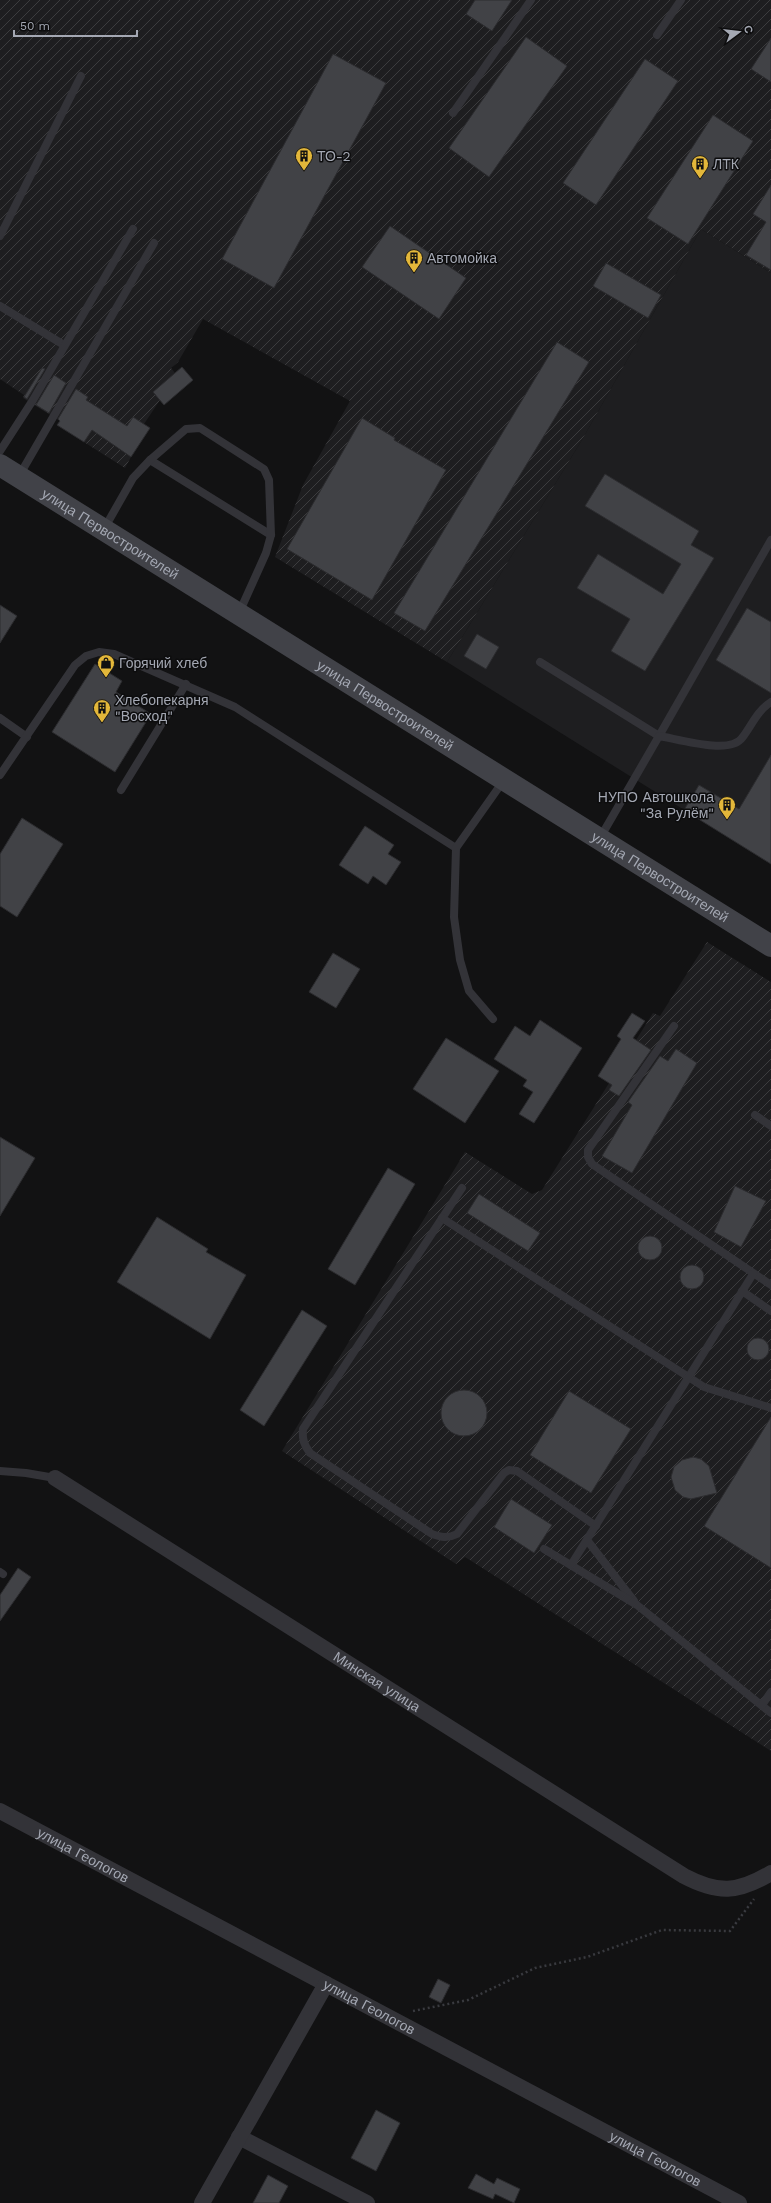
<svg xmlns="http://www.w3.org/2000/svg" width="771" height="2203" font-family="'Work Sans',sans-serif">
	<defs>
		<pattern id="industrial-furrows" width="10" height="10" patternUnits="userSpaceOnUse"><rect width="10" height="10" fill="#1e1e20"/><path d="M-1 1l2-2M0 10L10 0M9 11l2-2" fill="none" stroke="#3c3c3e"/></pattern>
	</defs>
	<rect width="100%" height="100%" fill="#121213"/>
	<polygon fill="#1e1e20" points="701,229 771,273 771,864 447,662 583,438"/>
	<g fill="url(#industrial-furrows)">
		<polygon points="0,0 771,0 771,273 701,229 583,438 447,662 275,557 303,485 350,401 203,319 178,362 171,368 175,373 153,392 160,400 144,424 133,417 114,446 131,457 125,468 57,425 60,421 23,398 24,395 0,379"/>
		<polygon points="707,942 771,982 771,1751 465,1557 456,1564 282,1451 465,1152 532,1194 542,1190 653,1013 660,1016"/>
	</g>
	<g fill="#414246" stroke="#2c2c2f">
		<polygon points="475,0 512,0 492,31 466,14"/>
		<polygon points="526,37 567,66 489,177 449,148"/>
		<polygon points="771,38 771,82 751,69"/>
		<polygon points="333,54 386,83 274,288 222,259"/>
		<polygon points="645,59 678,81 596,205 563,183"/>
		<polygon points="713,115 753,141 688,244 647,218"/>
		<polygon points="771,185 771,270 746,255 766,222 753,214"/>
		<polygon points="390,226 466,278 439,319 362,267"/>
		<polygon points="606,263 661,295 648,318 593,286"/>
		<polygon points="557,342 589,362 425,631 394,613"/>
		<polygon points="182,367 193,380 164,405 153,392"/>
		<polygon points="42,368 45,369 27,399 24,397"/>
		<polygon points="54,375 66,383 49,413 36,405"/>
		<polygon points="76,389 88,397 86,400 127,426 133,417 150,428 131,457 92,430 84,442 57,425 60,421 58,419"/>
		<polygon points="362,418 395,438 394,440 446,470 372,600 287,549"/>
		<polygon points="605,474 699,531 691,545 714,558 645,671 611,651 630,619 577,588 598,554 663,594 681,564 585,506"/>
		<polygon points="0,605 17,616 0,643"/>
		<polygon points="747,608 771,622 771,693 716,660"/>
		<polygon points="477,634 499,647 486,669 464,656"/>
		<polygon points="95,664 122,681 116,692 151,714 115,772 52,732"/>
		<polygon points="771,755 771,864 684,810 699,785 739,809"/>
		<polygon points="22,818 63,844 17,917 0,906 0,854"/>
		<polygon points="365,826 394,845 388,854 401,862 386,885 373,876 368,884 339,865"/>
		<polygon points="333,953 360,969 336,1008 309,992"/>
		<polygon points="632,1013 645,1021 633,1038 651,1050 619,1096 609,1090 612,1085 598,1076 621,1039 617,1036"/>
		<polygon points="540,1020 582,1048 534,1123 519,1114 533,1092 523,1086 527,1080 494,1059 515,1026 530,1036"/>
		<polygon points="446,1038 499,1071 465,1123 413,1089"/>
		<polygon points="676,1049 697,1063 632,1173 602,1156 632,1105 628,1102 660,1056 668,1061"/>
		<polygon points="0,1137 35,1158 0,1216"/>
		<polygon points="388,1168 415,1184 355,1285 328,1269"/>
		<polygon points="735,1186 766,1201 741,1247 714,1232"/>
		<polygon points="479,1194 540,1233 528,1251 467,1213"/>
		<polygon points="157,1217 208,1249 206,1252 246,1275 210,1339 117,1282"/>
		<circle cx="650" cy="1248" r="12"/>
		<circle cx="692" cy="1277" r="12"/>
		<polygon points="302,1310 327,1326 264,1426 240,1410"/>
		<circle cx="758" cy="1349" r="11"/>
		<circle cx="464" cy="1413" r="23"/>
		<polygon points="569,1391 631,1429 591,1493 530,1455"/>
		<polygon points="771,1417 771,1568 704,1526"/>
		<polygon points="693,1457 701,1459 709,1466 717,1493 691,1499 683,1497 675,1490 671,1477 674,1467 682,1460"/>
		<polygon points="511,1499 552,1525 534,1553 494,1527"/>
		<polygon points="18,1568 31,1577 0,1621 0,1595"/>
		<polygon points="438,1979 450,1985 441,2003 429,1997"/>
		<polygon points="376,2110 400,2123 376,2171 351,2158"/>
		<polygon points="476,2174 494,2184 497,2178 520,2189 514,2203 495,2194 493,2199 468,2188"/>
		<polygon points="268,2175 288,2186 279,2203 253,2203"/>
	</g>
	<g fill="none" stroke-linecap="round" stroke-linejoin="round">
		<polyline stroke="#393a3f" stroke-width="2.5" stroke-dasharray="2 3" stroke-linecap="butt" points="413,2011 468,2000 535,1968 587,1957 662,1930 730,1931 754,1899"/>
		<g stroke="#333338" stroke-width="8">
			<polyline points="657,35 681,0"/>
			<polyline points="453,113 531,0"/>
			<polyline points="0,236 81,76"/>
			<polyline points="0,306 64,345"/>
			<polyline points="0,451 33,400 133,229"/>
			<polyline points="150,460 271,535"/>
			<polyline points="19,476 154,243"/>
			<polyline points="104,529 133,478 150,460 186,429 200,428 264,469 269,480 271,535 266,553 239,613"/>
			<polyline points="540,662 659,736 771,540"/>
			<polyline points="0,718 27,737"/>
			<polyline points="0,775 75,665 86,656 99,652 114,654 235,707 456,848"/>
			<polyline points="121,790 186,684"/>
			<path d="M600,838L659,736C678,739 730,755 742,738C752,725 757,711 771,702"/>
			<polyline points="493,1019 469,991 460,960 454,917 456,848 504,780"/>
			<polyline points="674,1026 588,1150 588,1157 592,1164 771,1285"/>
			<polyline points="755,1115 771,1126"/>
			<path d="M462,1188L303,1429C302,1439 304,1445 310,1453L432,1534C441,1537 447,1539 457,1534L504,1473L509,1470L517,1471L596,1526"/>
			<polyline points="442,1218 704,1387 771,1408"/>
			<polyline points="742,1291 771,1311"/>
			<polyline points="0,1471 26,1473 55,1478"/>
			<polyline points="587,1540 634,1601"/>
			<polyline points="544,1549 637,1605 771,1713"/>
			<polyline points="571,1565 753,1274"/>
			<polyline points="0,1572 3,1574"/>
			<polyline points="762,1705 771,1692"/>
		</g>
		<g stroke="#333338" stroke-width="16">
			<path id="s1" d="M55,1478L684,1876C718,1894 738,1893 771,1873"/>
			<path id="s2" d="M0,1811L739,2203"/>
			<polyline points="239,2137 367,2203"/>
			<polyline points="202,2203 326,1984"/>
		</g>
		<path stroke="#414248" stroke-width="22" id="s3" d="M0,465L771,946"/>
	</g>
	<defs>
		<g id="building-pin" transform="scale(0.9)"><path d="M0 17L-7.5 6A9.5 9.5 0 1 1 7.5 6Z" fill="#e3b73a" stroke="#0d0d0e"/><path d="M-4-6H4V6H1V3H-1V6H-4ZM-2.5-4.3h1.7v1.8h-1.7ZM.8-4.3h1.7v1.8H.8ZM-2.5-1h1.7V.8h-1.7ZM.8-1h1.7V.8H.8Z" fill="#111"/></g>
		<g id="shop-pin" transform="scale(0.9)"><path d="M0 17L-7.5 6A9.5 9.5 0 1 1 7.5 6Z" fill="#e3b73a" stroke="#0d0d0e"/><path d="M-5-2.5h2.3a2.7 3.5 0 0 1 5.4 0H5L5.5 6h-11ZM-1.5-2.5h3a1.5 2.3 0 0 0-3 0Z" fill="#111"/></g>
	</defs>
	<g fill-rule="evenodd">
		<use href="#building-pin" x="304" y="156"/>
		<use href="#building-pin" x="700" y="164"/>
		<use href="#building-pin" x="414" y="258"/>
		<use href="#shop-pin" x="106" y="663"/>
		<use href="#building-pin" x="102" y="708"/>
		<use href="#building-pin" x="727" y="805"/>
	</g>
	<g text-anchor="middle" stroke-width="3" stroke-linejoin="round" paint-order="stroke">
		<g font-size="14" fill="#a4a8b3" stroke="#0d0d0e" text-anchor="start">
			<text x="317" y="161">ТО-2</text>
			<text x="713" y="169">ЛТК</text>
			<text x="427" y="263">Автомойка</text>
			<text x="119" y="668">Горячий хлеб</text>
			<text x="115" y="705">Хлебопекарня<tspan x="115" dy="16">"Восход"</tspan></text>
			<text x="714" y="802" text-anchor="end">НУПО Автошкола<tspan x="714" dy="16">"За Рулём"</tspan></text>
		</g>
		<g font-size="14" fill="#a4a8b3" stroke="#0d0d0e">
			<text dy="5" stroke="none"><textPath href="#s3" startOffset="130">улица Первостроителей</textPath></text>
			<text dy="5" stroke="none"><textPath href="#s3" startOffset="454">улица Первостроителей</textPath></text>
			<text dy="5" stroke="none"><textPath href="#s3" startOffset="778">улица Первостроителей</textPath></text>
			<text dy="5" stroke="none"><textPath href="#s1" startOffset="381">Минская улица</textPath></text>
			<text dy="5" stroke="none"><textPath href="#s2" startOffset="94">улица Геологов</textPath></text>
			<text dy="5" stroke="none"><textPath href="#s2" startOffset="418">улица Геологов</textPath></text>
			<text dy="5" stroke="none"><textPath href="#s2" startOffset="742">улица Геологов</textPath></text>
		</g>
	</g>
	<g transform="translate(739 32) rotate(75)" stroke="#0d0d0e" stroke-width="3" paint-order="stroke">
	<path d="M0-3L7 15L0 10L-7 15Z" fill="#a4a8b3"/>
	<text y="-6" font-size="11" font-weight="bold" text-anchor="middle" fill="#a4a8b3">С</text>
	</g>
	<path d="M14 30v6h123v-6" fill="none" stroke="#a4a8b3" stroke-width="2"/>
	<text x="20" y="30" font-size="12" fill="#a4a8b3" stroke="#0d0d0e" stroke-width="3" paint-order="stroke">50 m</text>
</svg>
